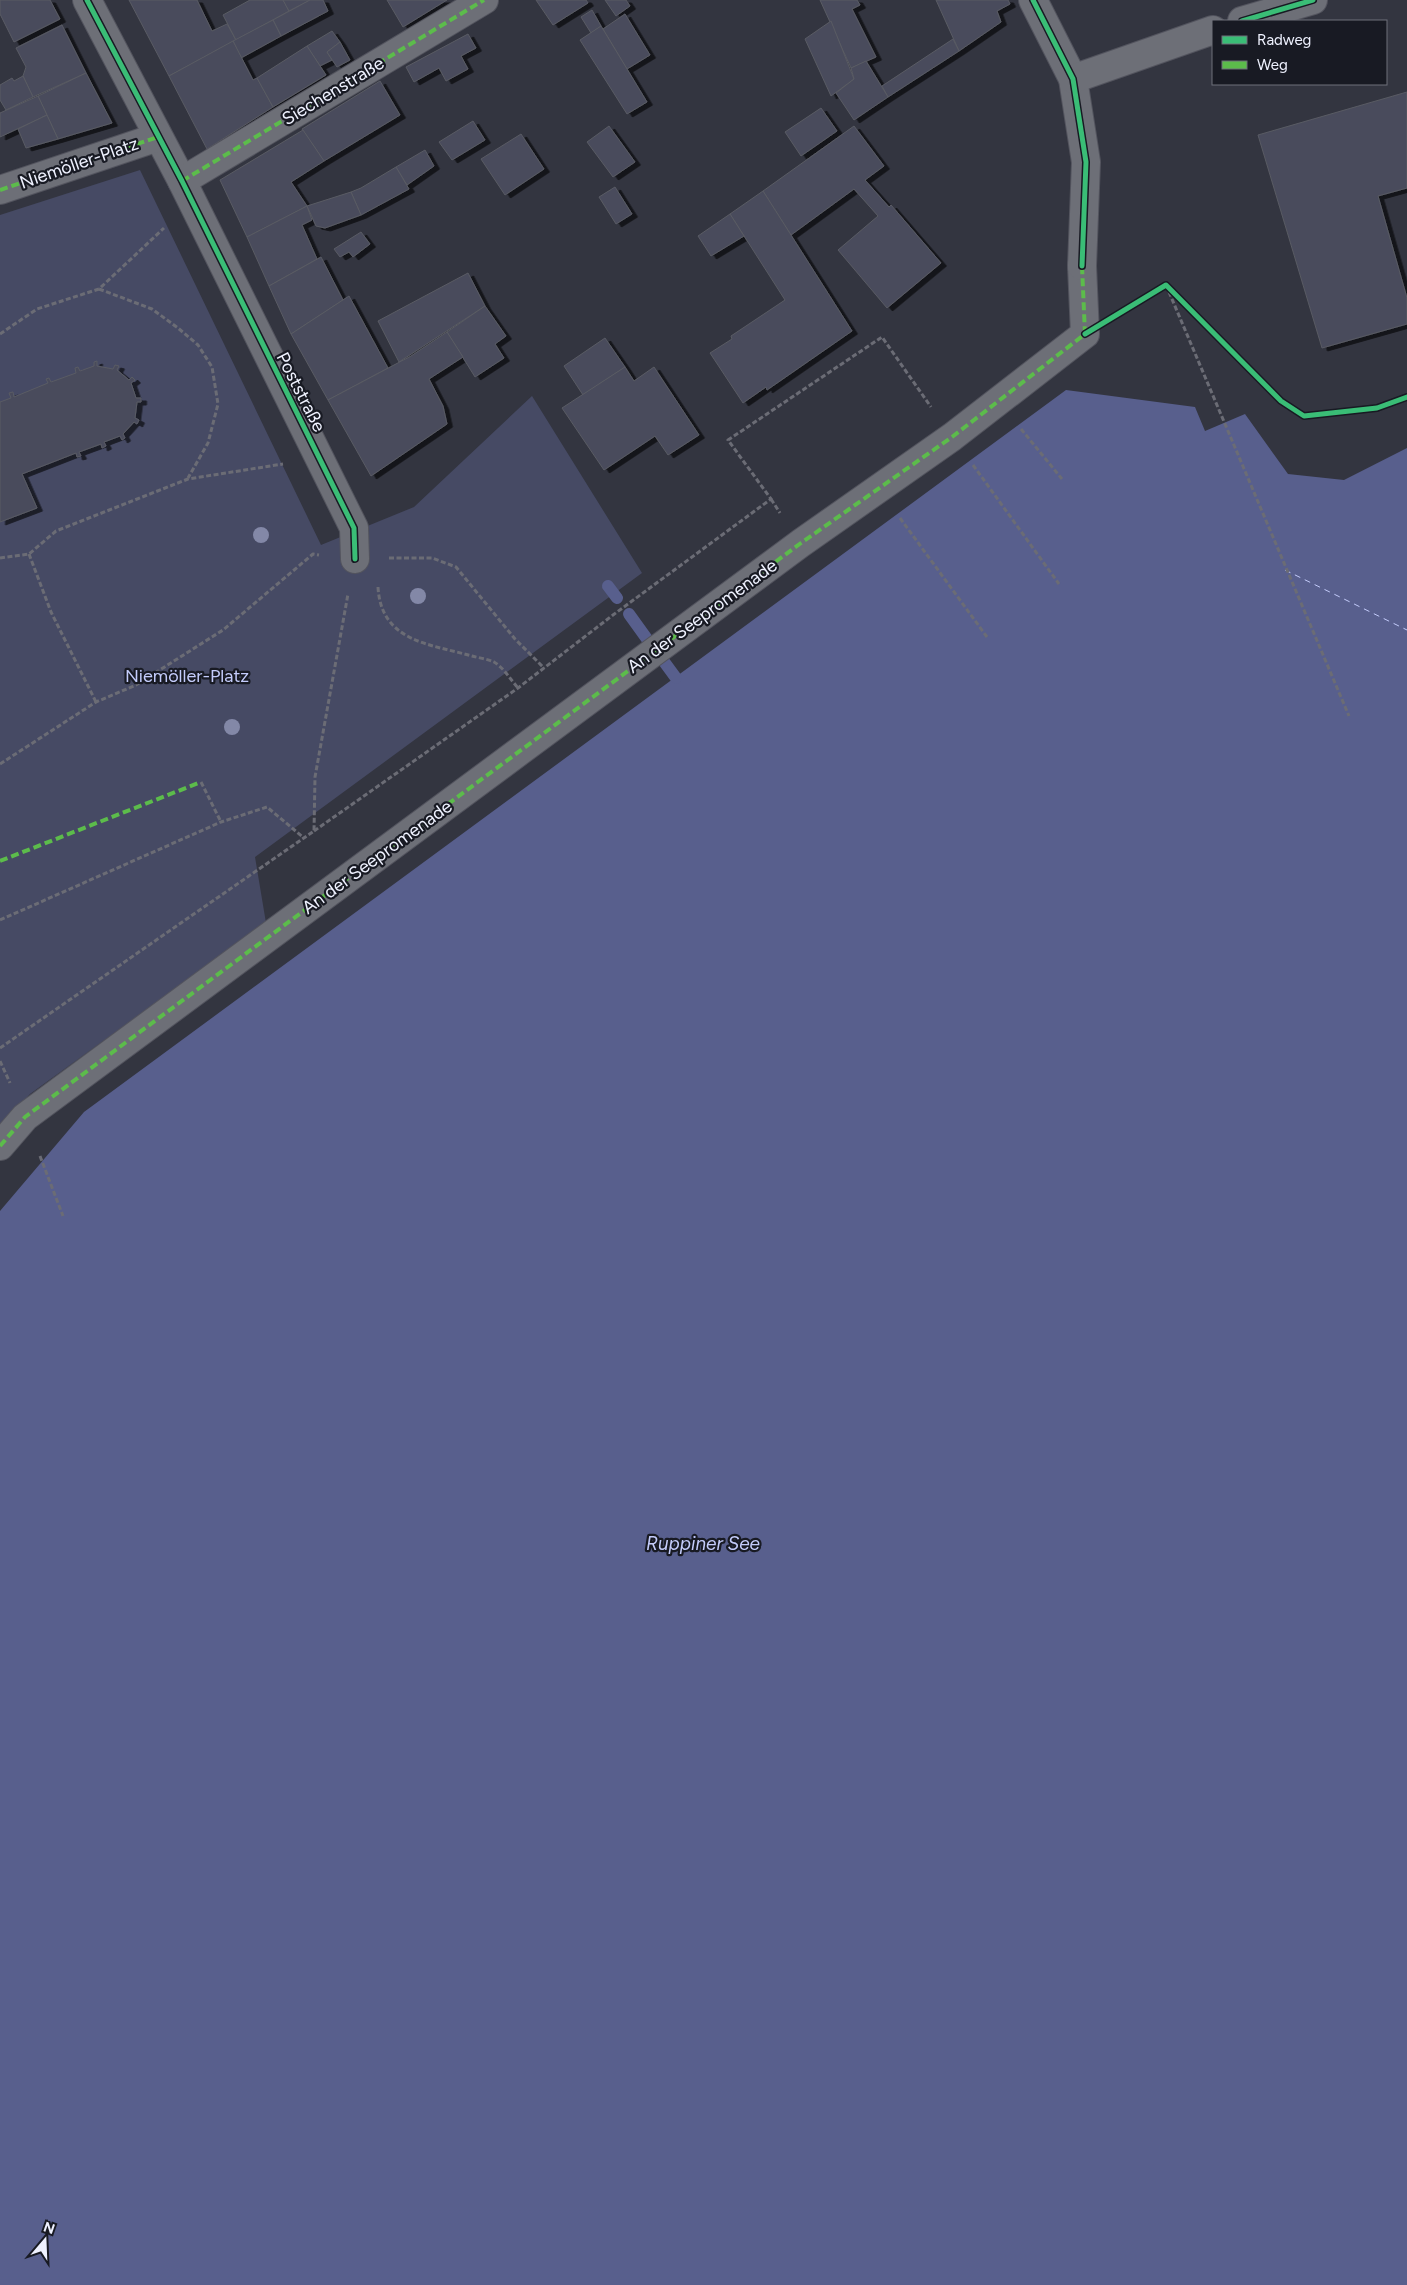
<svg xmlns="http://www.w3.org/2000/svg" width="1407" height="2285" font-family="Figtree,sans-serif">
	<defs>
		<filter id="shadow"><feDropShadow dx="5.5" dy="3" stdDeviation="0" flood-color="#0009"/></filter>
	</defs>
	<rect width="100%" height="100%" fill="#333540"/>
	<polygon fill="#464a64" points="140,170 321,545 414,507 532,396 642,573 255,857 266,923 30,1094 0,1128 0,215"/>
	<polygon fill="#585f8d" points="1066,390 1195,407 1205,431 1245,414 1288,474 1344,480 1407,448 1407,2285 0,2285 0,1211 84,1112"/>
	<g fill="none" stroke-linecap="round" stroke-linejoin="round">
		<g stroke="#585f8d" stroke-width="12">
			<polyline points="608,586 617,598"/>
			<polyline points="629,614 647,639"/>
			<polyline points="665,663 676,678"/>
		</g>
		<polyline stroke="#c4ccfb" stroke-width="1" stroke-dasharray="6 5" stroke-linecap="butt" points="1285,570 1407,630"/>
	</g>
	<g fill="#4a4c5b" stroke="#595b64" filter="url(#shadow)">
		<polygon points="0,0 50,0 60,19 14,42 0,14"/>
		<polygon points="129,0 197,0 212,31 227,24 236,40 169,76"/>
		<polygon points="250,0 283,0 289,11 236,40 223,15"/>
		<polygon points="283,0 310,0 289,11"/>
		<polygon points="310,0 323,0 328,11 281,36 273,20"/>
		<polygon points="387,0 447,0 403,27"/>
		<polygon points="536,0 586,0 588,3 553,25"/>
		<polygon points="605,0 626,0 630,6 616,16"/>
		<polygon points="820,0 857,0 860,5 852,9 876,57 851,68"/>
		<polygon points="936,0 1008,0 1010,4 997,11 1001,22 959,51"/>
		<polygon points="592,10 601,26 591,33 581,17"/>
		<polygon points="625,14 650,55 627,69 603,29"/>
		<polygon points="273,20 281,36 241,58 233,41"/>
		<polygon points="831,21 854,79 831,96 805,39"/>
		<polygon points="62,25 86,73 33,97 23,76 26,67 16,48"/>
		<polygon points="601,26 647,102 627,114 580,40"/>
		<polygon points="332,31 340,42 327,52 332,60 320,66 307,46"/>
		<polygon points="468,34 476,48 461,56 468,69 446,81 439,68 414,82 406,67"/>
		<polygon points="953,39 959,51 888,97 882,86"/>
		<polygon points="233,41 253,80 257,78 273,107 207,149 169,76"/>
		<polygon points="340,42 350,60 337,67 327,52"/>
		<polygon points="307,46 326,75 273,107 257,78"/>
		<polygon points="866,61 888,97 854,120 836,93 854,79 851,68"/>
		<polygon points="86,73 112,123 58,139 38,96"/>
		<polygon points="23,76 33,97 6,110 0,100 0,85 12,78 14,81"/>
		<polygon points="380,81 400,115 324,161 302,129"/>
		<polygon points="1407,92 1407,188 1378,196 1407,298 1407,324 1322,348 1258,135"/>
		<polygon points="38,96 47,115 0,137 0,113"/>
		<polygon points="821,108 837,131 801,156 785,132"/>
		<polygon points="47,115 58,139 26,148 18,129"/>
		<polygon points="473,121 485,140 452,160 439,142"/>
		<polygon points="609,126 635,162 613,177 587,142"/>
		<polygon points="854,126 884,166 865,180 889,207 891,205 941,263 887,308 838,250 878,216 854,189 791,235 763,191"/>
		<polygon points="303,130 324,161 291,182 307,206 247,237 220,180"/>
		<polygon points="521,134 544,169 505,195 481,159"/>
		<polygon points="425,150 434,166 407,185 396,167"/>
		<polygon points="396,167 409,189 361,215 351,192 361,188"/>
		<polygon points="615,187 632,214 616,224 599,197"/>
		<polygon points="763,191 852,331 767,390 766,387 743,403 710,353 732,339 731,336 785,300 730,214"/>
		<polygon points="351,192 361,215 325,228 316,226 307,206"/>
		<polygon points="307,206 312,220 302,225 317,259 269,286 247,237"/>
		<polygon points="730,214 744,236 711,256 698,236"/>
		<polygon points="361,232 370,244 353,257 349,252 340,257 334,249"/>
		<polygon points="321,257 343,300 291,334 269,286"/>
		<polygon points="468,273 485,306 399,362 378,321"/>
		<polygon points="349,296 388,368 328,400 291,334"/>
		<polygon points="485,306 506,336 495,344 504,358 475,377 447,332"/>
		<polygon points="447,332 463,357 429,379 443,406 447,424 371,476 328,400 411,356"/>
		<polygon points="605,338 625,367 583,395 564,366"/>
		<polygon points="97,361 97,366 113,369 115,365 119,366 117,370 129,380 132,377 135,380 131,383 136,398 141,398 141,402 137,402 135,418 139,420 137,424 134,422 123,434 125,438 122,440 120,436 104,442 106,446 102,448 101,444 79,452 81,456 77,457 76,453 22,474 37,508 0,522 0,402 11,398 9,393 13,392 14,397 48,383 46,379 49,378 51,382 76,373 75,368 78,367 80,371 94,366 94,362"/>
		<polygon points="625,367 634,381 654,367 699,435 668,455 655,436 604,470 562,408"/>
	</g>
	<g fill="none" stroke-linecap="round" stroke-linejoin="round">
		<g stroke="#53545e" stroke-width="30">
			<polyline id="pedestrian" points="0,1146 25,1117 801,543 952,437 1085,334 1082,266"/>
		</g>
		<g stroke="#53545e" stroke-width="30">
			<g id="minor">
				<polyline points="87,0 182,181 354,528 355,559"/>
				<polyline points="1033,0 1073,79 1086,162 1082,266"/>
				<polyline points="1242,21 1313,0"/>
				<polyline points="1073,79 1213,30"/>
				<polyline points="182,181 484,0"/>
				<polyline points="0,190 158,137"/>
			</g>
		</g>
		<g stroke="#6b6c75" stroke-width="3" stroke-dasharray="5 2.5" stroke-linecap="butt">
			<polyline points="1166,285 1349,716"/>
			<polyline points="99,289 152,309 178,328 198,345 212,367 218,404 208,443 188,478"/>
			<polyline points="0,334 37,309 99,289 164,228"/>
			<polyline points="1021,429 1062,479"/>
			<polyline points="973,465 1059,584"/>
			<polyline points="771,499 780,513"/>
			<polyline points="900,518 987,637"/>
			<polyline points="29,554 51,612 96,702"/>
			<polyline points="0,558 29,554 56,531 188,479 283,464"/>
			<polyline points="389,558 432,558 456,567 515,639 544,668"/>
			<path d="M378,587C381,642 430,644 472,656C479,658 488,659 494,662C503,667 511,680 518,688"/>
			<polyline points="0,764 96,702 136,685 223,630 313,554 319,555"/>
			<polyline points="201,782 221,822"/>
			<polyline points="314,831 518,688 613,615 771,499 728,440 882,337 931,407"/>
			<polyline points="0,920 221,822 267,807 304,838"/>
			<polyline points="0,1048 314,831 315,777 348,594"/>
			<polyline points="0,1061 10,1083"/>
			<polyline points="40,1156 63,1216"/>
		</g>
		<use href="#pedestrian" stroke="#6d6f77" stroke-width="28"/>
		<use href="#minor" stroke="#6d6f77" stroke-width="28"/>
		<g stroke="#5cbc4b" stroke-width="4" stroke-dasharray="8 4" stroke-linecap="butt">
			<polyline points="182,181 484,0"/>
			<polyline points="0,190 158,137 160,140"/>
			<polyline points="0,861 201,782"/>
			<polyline points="0,1146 25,1117 801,543 952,437 1085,334 1082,266"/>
		</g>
		<g stroke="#181a23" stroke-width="8">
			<g id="cycleway">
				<polyline points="87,0 182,181 354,528 355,559"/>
				<polyline points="1033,0 1073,79 1086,162 1082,266"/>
				<polyline points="1242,21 1313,0"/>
				<polyline points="1085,334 1166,285 1281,401 1304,416 1377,408 1407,397"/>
			</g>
		</g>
		<use href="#cycleway" stroke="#3abd76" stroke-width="5"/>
	</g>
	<g fill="#8388a7">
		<circle cx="261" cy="535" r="8"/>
		<circle cx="418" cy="596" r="8"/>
		<circle cx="232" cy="727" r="8"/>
	</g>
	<g text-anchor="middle" stroke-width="4.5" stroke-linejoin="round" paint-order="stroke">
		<g font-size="18" fill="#eff2ff" stroke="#181a23">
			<text transform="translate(333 91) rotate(-31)" y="6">Siechenstraße</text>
			<text transform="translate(79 163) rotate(-19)" y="6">Niemöller-Platz</text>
			<text transform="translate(301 392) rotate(63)" y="6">Poststraße</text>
			<text transform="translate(702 616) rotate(-36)" y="6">An der Seepromenade</text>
			<text transform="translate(377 857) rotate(-36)" y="6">An der Seepromenade</text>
		</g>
		<g font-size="18" fill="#c4ccfb" stroke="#181a23">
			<text x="187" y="682">Niemöller-Platz</text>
		</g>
		<g font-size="19" font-style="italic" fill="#c4ccfb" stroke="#181a23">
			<text x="703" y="1550">Ruppiner See</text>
		</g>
	</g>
	<rect x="1212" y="20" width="175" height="65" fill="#181a23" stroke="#6e707b"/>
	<rect x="1222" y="36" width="25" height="8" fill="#3abd76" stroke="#6e707b"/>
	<text x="1257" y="45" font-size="15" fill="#eff2ff">Radweg</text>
	<rect x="1222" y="61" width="25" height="8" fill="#5cbc4b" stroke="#6e707b"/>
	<text x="1257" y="70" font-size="15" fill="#eff2ff">Weg</text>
	<g transform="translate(45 2240) rotate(19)" stroke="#181a23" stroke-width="4" paint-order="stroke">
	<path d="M0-4L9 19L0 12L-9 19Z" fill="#eff2ff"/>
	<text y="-8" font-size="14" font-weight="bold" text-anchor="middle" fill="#eff2ff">N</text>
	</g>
</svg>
